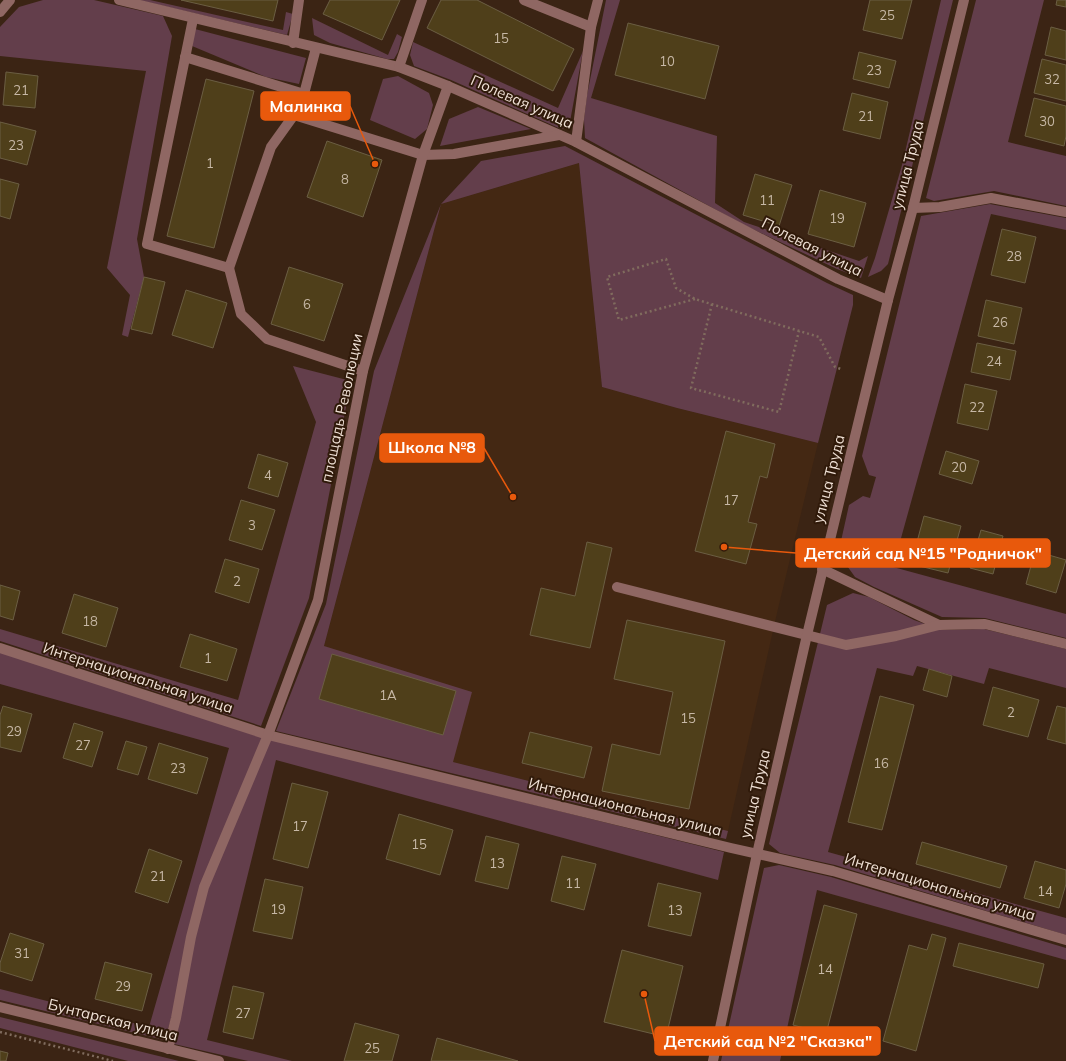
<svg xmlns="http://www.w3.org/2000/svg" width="1066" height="1061" font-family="Mulish,sans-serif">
	<rect width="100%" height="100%" fill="#3b2414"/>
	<polygon fill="#442813" points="579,163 602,387 677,408 818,443 777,613 728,831 453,762 324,646 441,204"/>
	<g fill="#633e4b">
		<polygon points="43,0 94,0 163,16 172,36 137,239 144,277 128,337 122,335 130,295 107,268 146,71 0,56 0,27 19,7"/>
		<polygon points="138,0 150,0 283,30 286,12 293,14 287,35"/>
		<polygon points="606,0 620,0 591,98 717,136 715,203 744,222 859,261 868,256 861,278 837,269 742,224 585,138 584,119 587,95"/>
		<polygon points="941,0 953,0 888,264 881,271 868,277 875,258 902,165"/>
		<polygon points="976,0 1044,0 1008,142 1066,156 1066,206 994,191 934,201 926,198"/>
		<polygon points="312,18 388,55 397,34 402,37 398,52 394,59 387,59 330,43 314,35"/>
		<polygon points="195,29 306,58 299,84 266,77 192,46"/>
		<polygon points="413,42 558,108 583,51 569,127 561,129 451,80 414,66 410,55"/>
		<polygon points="398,76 429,93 433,105 427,129 415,139 370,120 383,79"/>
		<polygon points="478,107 531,129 440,146 449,119"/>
		<polygon points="565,146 827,283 853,295 853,305 818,443 677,408 602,387 579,163 441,204 324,646 472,692 453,762 728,831 726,839 276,731 326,604 374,371 441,204 481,161"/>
		<polygon points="990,204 1066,218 1066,230 991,214 893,567 1066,614 1066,638 985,618 942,617 874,587 855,577 845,563 839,550 849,505 863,496 870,498 876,477 869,475 862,456 921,216"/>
		<polygon points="293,366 351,381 309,598 261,726 0,641 0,629 238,700 316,422"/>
		<polygon points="853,593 869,597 914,620 942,630 984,629 1066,649 1066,688 989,668 984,684 917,666 913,676 877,668 828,852 1066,918 1066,935 835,865 780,853 769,844 827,605"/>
		<polygon points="0,652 264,738 201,887 172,1017 164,1040 0,1000 0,989 149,1027 229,748 0,684"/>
		<polygon points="269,739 724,852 718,880 276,760 207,1040 292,1061 248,1061 174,1044 194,939 208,888"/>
		<polygon points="779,865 831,877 1066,948 1066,960 817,890 780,1061 721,1061 764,868"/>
		<polygon points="0,1017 179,1061 128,1061 0,1028"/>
	</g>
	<g fill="#4f3f1a" stroke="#6b5e43">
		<polygon points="181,0 278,0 273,21"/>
		<polygon points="330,0 400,0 382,40 323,14"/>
		<polygon points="441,0 477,0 574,49 553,91 427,28"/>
		<polygon points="870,0 912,0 902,39 863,30"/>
		<polygon points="1057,0 1066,0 1066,7 1056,5"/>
		<polygon points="628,23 719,46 705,99 615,75"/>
		<polygon points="1051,27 1066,31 1066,60 1045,55"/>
		<polygon points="859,52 896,61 889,88 853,79"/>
		<polygon points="1042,59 1066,65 1066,101 1034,93"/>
		<polygon points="6,72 38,76 35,108 3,105"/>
		<polygon points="206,79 254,91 214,248 167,236"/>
		<polygon points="852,93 888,102 880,139 843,130"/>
		<polygon points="1034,98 1066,106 1066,136 1064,146 1025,136"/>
		<polygon points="0,122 36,131 27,165 0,158"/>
		<polygon points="327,141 382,160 363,217 307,197"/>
		<polygon points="755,174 792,185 779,226 743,215"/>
		<polygon points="0,179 19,184 10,219 0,216"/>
		<polygon points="820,190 866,203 854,247 808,234"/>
		<polygon points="1002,229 1036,237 1025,283 991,275"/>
		<polygon points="289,267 343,284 324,341 271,324"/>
		<polygon points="144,277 165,282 152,334 131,329"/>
		<polygon points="186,290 227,303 213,348 172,335"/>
		<polygon points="986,300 1022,308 1014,344 978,336"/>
		<polygon points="977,343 1016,351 1010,380 971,372"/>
		<polygon points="965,384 997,391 988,430 957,423"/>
		<polygon points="726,431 775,444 767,478 760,476 748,522 757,524 746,564 695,551"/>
		<polygon points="946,451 979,461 972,484 939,474"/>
		<polygon points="258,454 288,463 278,497 248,488"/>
		<polygon points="241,500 275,510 262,550 229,540"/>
		<polygon points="924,516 961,526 948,573 911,564"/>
		<polygon points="981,530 1003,536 993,574 970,568"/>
		<polygon points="587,542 612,548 590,648 530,635 541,588 575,596"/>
		<polygon points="1035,551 1066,560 1056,593 1026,584"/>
		<polygon points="225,559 259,569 249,603 215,592"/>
		<polygon points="0,585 20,591 13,620 0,616"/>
		<polygon points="74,594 118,608 106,647 62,633"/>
		<polygon points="627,620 725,641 689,809 602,791 612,744 660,755 673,692 614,679"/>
		<polygon points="190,634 237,649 227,681 180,667"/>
		<polygon points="332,654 456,691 443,735 319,699"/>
		<polygon points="929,669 952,676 947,697 923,690"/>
		<polygon points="993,687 1039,700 1028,737 983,725"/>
		<polygon points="880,696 914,705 882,830 848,822"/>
		<polygon points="3,706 32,714 21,752 0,747 0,715"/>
		<polygon points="1057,706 1066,708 1066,744 1047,739"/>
		<polygon points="74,723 103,732 92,767 63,758"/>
		<polygon points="530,732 592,747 584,778 522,763"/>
		<polygon points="126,741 147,747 138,775 117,769"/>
		<polygon points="159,743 208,758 197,794 148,779"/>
		<polygon points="292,783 328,792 308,868 273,859"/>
		<polygon points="399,814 453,830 440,875 386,859"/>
		<polygon points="486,836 519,844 508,889 475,881"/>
		<polygon points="922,842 1007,866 1000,888 916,864"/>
		<polygon points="149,849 182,861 168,903 135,892"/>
		<polygon points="562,856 596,864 584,910 551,901"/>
		<polygon points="1035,861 1066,870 1066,884 1059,908 1024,898"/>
		<polygon points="265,879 303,887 292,939 253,931"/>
		<polygon points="658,883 701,893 691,936 648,926"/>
		<polygon points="824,905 857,914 826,1034 793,1025"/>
		<polygon points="10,933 44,944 32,981 0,971 0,963"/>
		<polygon points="932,934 946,938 916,1051 883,1041 909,945 927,950"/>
		<polygon points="959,943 1044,964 1038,988 953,966"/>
		<polygon points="622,950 683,966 666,1037 604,1022"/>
		<polygon points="105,962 152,974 142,1011 95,999"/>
		<polygon points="233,986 264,993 253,1039 223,1032"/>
		<polygon points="355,1023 399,1035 392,1061 344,1061"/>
		<polygon points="437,1038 518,1061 431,1061"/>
		<polygon points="0,1051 8,1053 6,1061 0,1061"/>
	</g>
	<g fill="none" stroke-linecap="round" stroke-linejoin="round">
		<g stroke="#806c5e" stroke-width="2.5" stroke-dasharray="2 3" stroke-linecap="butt">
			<polyline points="695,299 619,320 607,277 666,259 676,288 695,299 819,337 835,367 841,369"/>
			<polyline points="712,304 691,388 779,412 799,331"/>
			<polyline points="0,1032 113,1061"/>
		</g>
		<g stroke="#8f6763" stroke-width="10">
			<polyline points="119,0 399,67 448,86 576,142 838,279 888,300"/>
			<polyline points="524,0 591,27"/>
			<polyline points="0,12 10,0"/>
			<polyline points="193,19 147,244 229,268 271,147 294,115 423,155 454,154 559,135"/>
			<polyline points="293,43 299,0"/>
			<polyline points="185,57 304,94"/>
			<polyline points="399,67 422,0"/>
			<polyline points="294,115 304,94 316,48"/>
			<polyline points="576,142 591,27 598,0"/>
			<polyline points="913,208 940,207 991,198 1066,212"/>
			<polyline points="229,268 241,314 267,339 363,371"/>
			<polyline points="822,569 939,625"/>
			<polyline points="617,587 846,645 896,636 939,625 985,624 1066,644"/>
			<polyline points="0,648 268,735 731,848 833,871 1066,940"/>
			<polyline points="0,1007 219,1061"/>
			<polyline points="168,1049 176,1018 191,937 204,887 268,735 318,600 363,371 423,155 448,86"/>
			<polyline points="713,1061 757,854 807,635 888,300 913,208 964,0"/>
		</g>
	</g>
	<g text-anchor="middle" stroke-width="4" stroke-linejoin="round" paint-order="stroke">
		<g font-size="13" fill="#c7b8a6">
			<text x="887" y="20">25</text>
			<text x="501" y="43">15</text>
			<text x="667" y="66">10</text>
			<text x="874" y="75">23</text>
			<text x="1052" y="84">32</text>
			<text x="21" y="95">21</text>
			<text x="866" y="121">21</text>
			<text x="1047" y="126">30</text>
			<text x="16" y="150">23</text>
			<text x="210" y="168">1</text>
			<text x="345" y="184">8</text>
			<text x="767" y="205">11</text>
			<text x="837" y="223">19</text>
			<text x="1014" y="261">28</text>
			<text x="307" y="309">6</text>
			<text x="1000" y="327">26</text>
			<text x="994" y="366">24</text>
			<text x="977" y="412">22</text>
			<text x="959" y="472">20</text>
			<text x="268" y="480">4</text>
			<text x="731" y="505">17</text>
			<text x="252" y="530">3</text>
			<text x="237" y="586">2</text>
			<text x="90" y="626">18</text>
			<text x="208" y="663">1</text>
			<text x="388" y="700">1А</text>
			<text x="1011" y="717">2</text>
			<text x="688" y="723">15</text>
			<text x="14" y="736">29</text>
			<text x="83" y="750">27</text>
			<text x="881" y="768">16</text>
			<text x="178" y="773">23</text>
			<text x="300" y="831">17</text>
			<text x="419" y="849">15</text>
			<text x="497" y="868">13</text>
			<text x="158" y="881">21</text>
			<text x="573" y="888">11</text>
			<text x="1045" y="896">14</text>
			<text x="278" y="914">19</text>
			<text x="675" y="915">13</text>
			<text x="22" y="958">31</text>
			<text x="825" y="974">14</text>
			<text x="123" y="991">29</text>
			<text x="243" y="1018">27</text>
			<text x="372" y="1053">25</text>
		</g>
		<g font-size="15" fill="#efe0d5" stroke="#301a0a">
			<text transform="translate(522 102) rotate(24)" y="5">Полевая улица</text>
			<text transform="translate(908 165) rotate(-76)" y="5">улица Труда</text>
			<text transform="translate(812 247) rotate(27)" y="5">Полевая улица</text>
			<text transform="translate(342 408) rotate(-78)" y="5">площадь Революции</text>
			<text transform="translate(829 479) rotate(-76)" y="5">улица Труда</text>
			<text transform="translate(138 678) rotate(18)" y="5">Интернациональная улица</text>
			<text transform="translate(755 794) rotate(-77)" y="5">улица Труда</text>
			<text transform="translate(625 807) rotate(14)" y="5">Интернациональная улица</text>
			<text transform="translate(940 887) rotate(17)" y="5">Интернациональная улица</text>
			<text transform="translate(113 1020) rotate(14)" y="5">Бунтарская улица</text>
		</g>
	</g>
	<path fill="none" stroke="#e8590c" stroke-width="1.5" d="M375 164L350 106M513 497L484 448M724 547L796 553M644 994L655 1041"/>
	<g fill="#e8590c" stroke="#301a0a" stroke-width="1.5">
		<circle cx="375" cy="164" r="4"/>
		<circle cx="513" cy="497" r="4"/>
		<circle cx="724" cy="547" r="4"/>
		<circle cx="644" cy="994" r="4"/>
	</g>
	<g fill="#e8590c" stroke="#e8590c" stroke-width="1.5">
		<rect x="261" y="92" width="89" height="28" rx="4"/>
		<rect x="380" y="434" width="104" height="28" rx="4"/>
		<rect x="796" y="539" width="254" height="28" rx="4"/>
		<rect x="655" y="1027" width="225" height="28" rx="4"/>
	</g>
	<g font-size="16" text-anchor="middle" font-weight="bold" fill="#fff">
		<text x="306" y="112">Малинка</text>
		<text x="432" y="453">Школа №8</text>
		<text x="923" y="559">Детский сад №15 "Родничок"</text>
		<text x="768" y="1047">Детский сад №2 "Сказка"</text>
	</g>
</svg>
